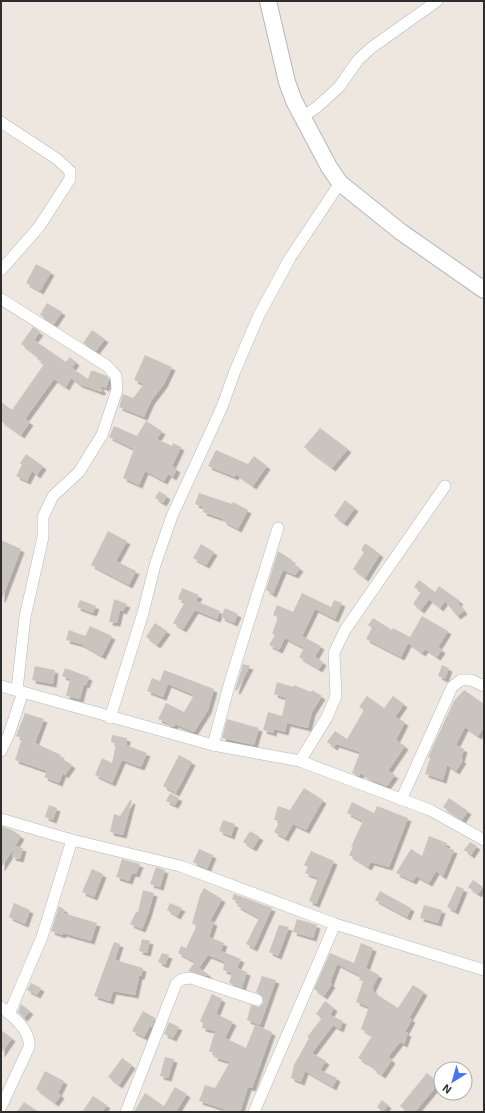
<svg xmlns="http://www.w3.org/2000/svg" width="485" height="1113" font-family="'Exo 2',sans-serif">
	<defs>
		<filter id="shadow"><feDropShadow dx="3.5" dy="3.5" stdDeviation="0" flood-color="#0004"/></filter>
	</defs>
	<rect width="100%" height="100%" fill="#ede7e0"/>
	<g fill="#c9c5be" filter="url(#shadow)">
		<polygon points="36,264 51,272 40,291 26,283"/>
		<polygon points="47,303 62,312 54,324 40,315"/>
		<polygon points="33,327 40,332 34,340 66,362 70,357 76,362 72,368 88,379 91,371 94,371 107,376 109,379 106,388 101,386 100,388 103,390 101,392 79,384 71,378 66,387 54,379 25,419 30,422 21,435 1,421 1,402 12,410 44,364 37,359 38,357 21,344"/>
		<polygon points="92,330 105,339 96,351 83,343"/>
		<polygon points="145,355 172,367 164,384 151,401 144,417 119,407 123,394 133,398 144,384 134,380"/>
		<polygon points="146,421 162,431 157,439 172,446 173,443 181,447 172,466 177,469 173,477 168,474 164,481 145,471 139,485 123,478 134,449 109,437 114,426 137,436"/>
		<polygon points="320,428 348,449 332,468 304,447"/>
		<polygon points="216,450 248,464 254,456 267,466 253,486 236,474 235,477 208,466"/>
		<polygon points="26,454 43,466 37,475 32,471 27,481 16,476 22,465 20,463"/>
		<polygon points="159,491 167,496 163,503 155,498"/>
		<polygon points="199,493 232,504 233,502 248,510 238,529 223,521 224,519 203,512 204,507 195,504"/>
		<polygon points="345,500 355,508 344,523 334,516"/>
		<polygon points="108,531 127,541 116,561 136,571 129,585 91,565"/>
		<polygon points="1,540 21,549 2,599 1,599"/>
		<polygon points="365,543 380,554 365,578 353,569 364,552 361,550"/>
		<polygon points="201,544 214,552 206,565 193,558"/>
		<polygon points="278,551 292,560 291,562 300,568 295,575 283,570 273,594 266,590"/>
		<polygon points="419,580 435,592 439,586 460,601 458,603 464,611 457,616 445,601 440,608 429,599 421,610 413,604 421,592 414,587"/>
		<polygon points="182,588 199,595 196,601 220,611 217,619 195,610 183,629 173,623 185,602 178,599"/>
		<polygon points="302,593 331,607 334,600 342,603 335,619 315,609 302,636 321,646 315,657 323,662 319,669 299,657 304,648 285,638 279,650 269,645 275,635 272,634 278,617 273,615 277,605 293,612"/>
		<polygon points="114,599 127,604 123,611 120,610 117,623 109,622"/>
		<polygon points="80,600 96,606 93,613 77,607"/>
		<polygon points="225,608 238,614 234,623 221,617"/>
		<polygon points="422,616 448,631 438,647 442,650 437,657 425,649 422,653 408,643 401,657 366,639 372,628 368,625 373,618 392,630 393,628 410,637"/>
		<polygon points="155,623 167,631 157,645 146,637"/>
		<polygon points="90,626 112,636 102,656 81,644 66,640 69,630 85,636"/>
		<polygon points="243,664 250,666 237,691 235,690"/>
		<polygon points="442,665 449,668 445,679 438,676"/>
		<polygon points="35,666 55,670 53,684 32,680"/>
		<polygon points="65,668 89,677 86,685 84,684 80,699 66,696 70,679 62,676"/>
		<polygon points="164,670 214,689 208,710 194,732 175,724 174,727 167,725 167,723 158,719 166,703 184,712 194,695 168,684 163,697 147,691 152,678 160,681"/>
		<polygon points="277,682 293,687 294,685 311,692 312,690 322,696 312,712 308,728 287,723 285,732 274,729 273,733 263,730 268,712 282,716 286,698 274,694"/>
		<polygon points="464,690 484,704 484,727 478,736 465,727 456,745 464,749 461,759 463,760 456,771 447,765 443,780 425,774 430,758 428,757 454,701"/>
		<polygon points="367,696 384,708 393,696 404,704 395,717 405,722 396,740 405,746 388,771 395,775 387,786 372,781 361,773 359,776 352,773 360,752 336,744 334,747 327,742 335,731 347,739 364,710 359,707"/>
		<polygon points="25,713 44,719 35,743 61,755 60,757 72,765 65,775 63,773 59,783 44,777 47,771 15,760 22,738 16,736"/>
		<polygon points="227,719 259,728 254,745 222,738"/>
		<polygon points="112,735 127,738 126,745 147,753 141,767 122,760 112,783 95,775 102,758 112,763 116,744 111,742"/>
		<polygon points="179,755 192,762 176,793 163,786"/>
		<polygon points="304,788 323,800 306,830 293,824 285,838 274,832 280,821 274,820 278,806 290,810"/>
		<polygon points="170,793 179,798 175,805 166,801"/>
		<polygon points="449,798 468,811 462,820 443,807"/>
		<polygon points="130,800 132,801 123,835 110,832 114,814 120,816"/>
		<polygon points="352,802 374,813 377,806 408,818 389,867 371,862 368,867 349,855 353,847 351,847 363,821 347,813"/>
		<polygon points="49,805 57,808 53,820 45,817"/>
		<polygon points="223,820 235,824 231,836 219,831"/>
		<polygon points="1,826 12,830 21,836 15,846 23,848 20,859 12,857 14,848 1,868"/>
		<polygon points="250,831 260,837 253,848 243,842"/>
		<polygon points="429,836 447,843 445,847 454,850 443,876 436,871 429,883 416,876 413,881 396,873 411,849 422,856"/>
		<polygon points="470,842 477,846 471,855 464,850"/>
		<polygon points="199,849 213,855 207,869 193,862"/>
		<polygon points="311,851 334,861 316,904 309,901 318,878 305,873 308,867 304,865"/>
		<polygon points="122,859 140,864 136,874 132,873 129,881 116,877"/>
		<polygon points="156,867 165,870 160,887 150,884"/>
		<polygon points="92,869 103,874 94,897 82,892"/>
		<polygon points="473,880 483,887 478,894 468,887"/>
		<polygon points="457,886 464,889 455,911 447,907"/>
		<polygon points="204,888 222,899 210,921 214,922 209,937 224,943 221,951 241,959 237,968 247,972 242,988 229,983 232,973 223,970 225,962 208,955 199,968 208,974 207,976 188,971 195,962 178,953 181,946 186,948 197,925 192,924 200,895"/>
		<polygon points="143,890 154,893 148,914 142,929 130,924 136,912 138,912"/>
		<polygon points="380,891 411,908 407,917 375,900"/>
		<polygon points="234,894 272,908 254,948 246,944 259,918 237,906 239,902 232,899"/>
		<polygon points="14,903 30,910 25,924 9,917"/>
		<polygon points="170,903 182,908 177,916 167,910"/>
		<polygon points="424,905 442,910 438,923 420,918"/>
		<polygon points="59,906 65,910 63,913 97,923 91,941 63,933 62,935 51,931"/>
		<polygon points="297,919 317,925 313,938 293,932"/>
		<polygon points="279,925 289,927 278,956 269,952"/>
		<polygon points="142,939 150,941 147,953 139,951"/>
		<polygon points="114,942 120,944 115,960 143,968 141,976 139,976 135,995 113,991 110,1001 94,996"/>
		<polygon points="361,943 373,948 366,968 379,975 372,989 374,990 373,992 398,1008 413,985 424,992 409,1018 412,1019 405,1032 408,1033 404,1044 400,1042 388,1057 392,1060 382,1075 373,1069 374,1067 358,1058 372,1036 361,1029 369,1007 356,1002 363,981 359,980 361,976 337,964 330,983 332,984 324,996 314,989 330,953 354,963"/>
		<polygon points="162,953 169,955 165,965 158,962"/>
		<polygon points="262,976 276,980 260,1025 247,1020 251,1005 259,1007 263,1003 262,996 256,992"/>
		<polygon points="31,983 41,988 37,995 27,990"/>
		<polygon points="212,994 222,999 216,1014 233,1022 225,1038 246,1048 255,1025 272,1032 252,1088 248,1087 240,1112 223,1112 224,1109 199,1101 205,1085 215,1088 230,1062 214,1057 215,1054 209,1051 215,1031 202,1028 203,1023 200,1021"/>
		<polygon points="325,1001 334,1008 330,1015 343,1021 340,1029 333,1025 312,1053 326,1061 320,1070 337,1078 333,1087 305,1071 301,1082 291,1078 294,1065 309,1038 307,1037 322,1018 316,1014"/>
		<polygon points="21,1004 30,1011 24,1018 18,1012"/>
		<polygon points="143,1011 155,1018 152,1027 150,1026 144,1037 132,1031"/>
		<polygon points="169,1022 179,1027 173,1038 164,1034"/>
		<polygon points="1,1030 12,1038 1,1054"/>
		<polygon points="165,1057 174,1059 168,1078 160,1076"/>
		<polygon points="122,1058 132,1065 119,1085 108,1077"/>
		<polygon points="45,1071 64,1081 58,1093 61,1095 55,1103 36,1089"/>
		<polygon points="427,1073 439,1083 415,1112 407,1112 400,1106"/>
		<polygon points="175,1087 187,1094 176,1112 134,1112 145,1093 164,1106"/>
		<polygon points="93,1096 107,1105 102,1112 82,1112"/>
		<polygon points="382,1100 388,1105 383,1112 377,1107"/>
		<polygon points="24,1102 39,1112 17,1112"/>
	</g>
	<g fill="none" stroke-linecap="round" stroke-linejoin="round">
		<g stroke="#b3b7bf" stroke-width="12">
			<g id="street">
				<polyline points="301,118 317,107 339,87 358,60 371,48 437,1"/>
				<polyline points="1,122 57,159 70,171 70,179 39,227 1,270"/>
				<polyline points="1,299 107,366 116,376 117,390 102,435 79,472 53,496 43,517 43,537 25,617 17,690"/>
				<polyline points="1,686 213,745 300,761 430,810 484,840"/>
				<polyline points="110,718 143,613 155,565 172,516 222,407 235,371 259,315 290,258 340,183"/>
				<polyline points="213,745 230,682 278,528"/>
				<polyline points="1,751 9,734 23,692"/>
				<polyline points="300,761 327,717 336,696 334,653 345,630 445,486"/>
				<polyline points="401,800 452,687 461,680 471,680 484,686"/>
				<polyline points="1,819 72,840 180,866 335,924 484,970"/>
				<path d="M1,1007C14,1017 31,1031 29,1047L1,1107"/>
				<polyline points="9,1014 42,937 72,840"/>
				<polyline points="126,1112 176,984 182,979 191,978 257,1000"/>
				<polyline points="254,1112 335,924"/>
			</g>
		</g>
		<g stroke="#b3b7bf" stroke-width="18">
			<polyline id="secondary" points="268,1 287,82 294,101 329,167 340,183 401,232 484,290"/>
		</g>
		<use href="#street" stroke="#fff" stroke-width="11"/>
		<use href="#secondary" stroke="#fff" stroke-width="16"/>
	</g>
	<rect width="485" height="1113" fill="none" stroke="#2d2d2d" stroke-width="4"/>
	<g transform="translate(453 1081) rotate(217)"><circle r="19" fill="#ffffff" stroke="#ababab"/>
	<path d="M0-3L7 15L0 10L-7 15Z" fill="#4974f2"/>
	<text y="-6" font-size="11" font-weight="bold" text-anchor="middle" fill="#2d2d2d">N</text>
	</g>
</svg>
